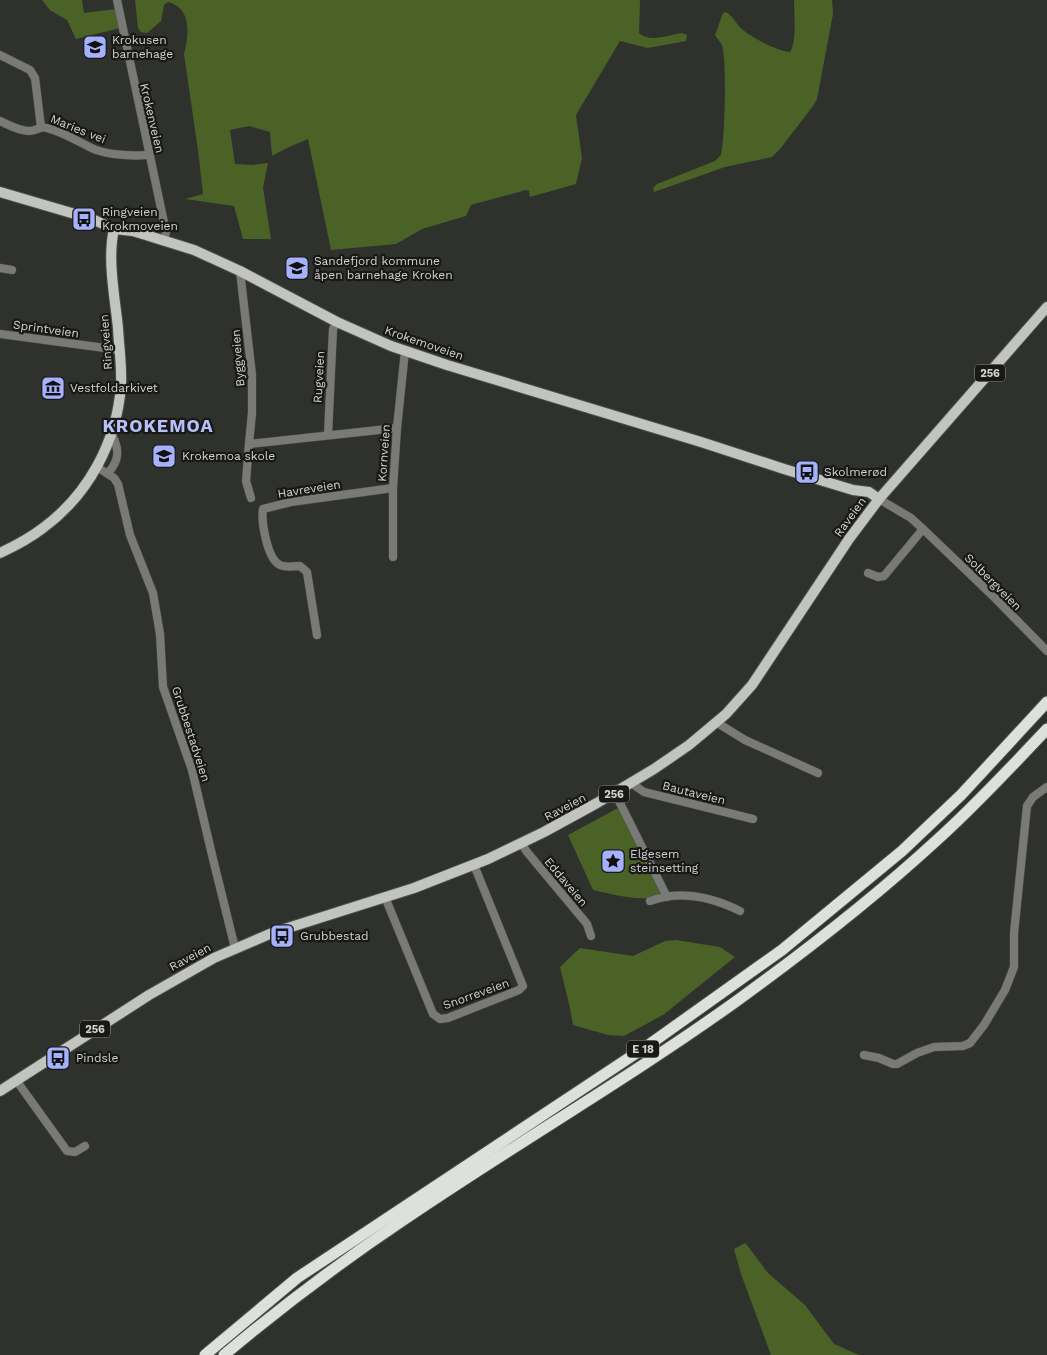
<svg xmlns="http://www.w3.org/2000/svg" width="1047" height="1355" font-family="'Work Sans',sans-serif">
	<rect width="100%" height="100%" fill="#2f312d"/>
	<g fill="#4b6227">
		<polygon points="42,0 82,0 84,13 116,9 120,28 76,39 67,20 50,10"/>
		<path d="M135,0H640L639,33C650,43 669,35 682,33L687,35L686,41L648,48L620,41L576,115L582,158L576,184L530,197L529,191L526,190L471,205L466,216L422,229L396,244L331,250L308,139L287,148L272,156L270,132L249,126L230,130L235,164L253,165L268,163L263,188L271,239H243L234,206L185,199L203,194L198,150L184,54C189,35 192,8 168,2L164,5L161,21L147,33L141,32L138,28Z"/>
		<path d="M794,0H832L833,14L817,99L813,106L780,149L772,157L725,167L654,192L653,188L657,184L715,161L721,155C725,138 727,60 722,45C720,42 717,38 715,35L723,13L726,12C733,16 736,24 742,29C752,38 777,51 790,52C797,42 794,13 794,0Z"/>
		<path d="M620,807L660,888V893C648,905 609,893 593,890L568,835Z"/>
		<polygon points="676,940 720,947 735,957 663,1015 624,1036 608,1035 573,1025 570,1008 560,967 580,948 633,956 665,941"/>
		<polygon points="745,1243 747,1245 768,1273 805,1305 834,1344 859,1355 771,1355 741,1274 734,1249"/>
	</g>
	<g fill="none" stroke-linecap="round" stroke-linejoin="round">
		<g stroke="#4c4e4a" stroke-width="9">
			<g id="minor">
				<polyline points="117,0 166,232 164,240"/>
				<polyline points="0,55 30,70 35,78 41,127"/>
				<path d="M0,121C9,125 19,131 29,131C36,131 40,126 47,128C64,132 80,143 96,150C114,156 131,156 149,155"/>
				<polyline points="0,268 12,270"/>
				<polyline points="240,271 252,375 252,413 249,444"/>
				<polyline points="0,334 120,350"/>
				<polyline points="328,435 333,329 337,322"/>
				<polyline points="97,467 114,478 118,484 130,535 153,593 160,634 163,687 192,770 213,859 235,948"/>
				<path d="M108,473C119,461 120,450 112,435"/>
				<polyline points="251,498 246,481 249,444 397,428"/>
				<polyline points="879,499 911,518 923,529 993,596 1047,651"/>
				<polyline points="393,557 393,488 397,428 405,351"/>
				<polyline points="868,573 878,577 884,576 923,529"/>
				<path d="M317,635L307,572L300,566C293,566 286,568 280,565C267,559 261,521 263,509L291,502L393,488"/>
				<polyline points="716,722 745,740 818,773"/>
				<polyline points="631,783 644,792 753,819"/>
				<polyline points="615,793 667,897"/>
				<polyline points="521,843 527,852 587,924 591,936"/>
				<polyline points="385,897 433,1014 440,1019 448,1018 519,990 523,986 474,865"/>
				<path d="M650,901C680,890 712,897 740,911"/>
				<polyline points="864,1055 879,1058 893,1064 897,1064 917,1053 934,1047 963,1046 970,1043 984,1025 1005,990 1014,967 1014,933 1027,806 1033,797 1047,787"/>
				<polyline points="16,1080 67,1151 75,1152 85,1146"/>
			</g>
		</g>
		<g stroke="#4c4e4a" stroke-width="12">
			<g id="major">
				<polyline points="0,192 92,219 114,229 133,231 194,250 240,271 337,322 391,346 447,365 701,442 784,469 853,490 869,492 879,499"/>
				<path d="M0,553C15,546 30,538 43,528C88,495 117,442 121,385C122,366 119,347 118,328C115,298 107,259 114,229"/>
				<polyline points="0,1091 149,995 214,958 272,933 414,888 488,859 544,832 597,803 654,769 689,745 726,714 752,685 849,539 879,499 1047,307"/>
			</g>
		</g>
		<g stroke="#4c4e4a" stroke-width="13">
			<g id="highway">
				<polyline points="205,1355 297,1278 650,1044 782,950 902,851 961,795 1047,702"/>
				<path d="M224,1355C280,1308 338,1264 399,1223C510,1147 628,1079 738,1000C807,950 874,898 937,840C976,805 1011,767 1047,729"/>
			</g>
		</g>
		<use href="#minor" stroke="#797a78" stroke-width="8"/>
		<use href="#major" stroke="#c2c4bf" stroke-width="10"/>
		<use href="#highway" stroke="#dee1db" stroke-width="11"/>
	</g>
	<defs>
		<g id="school-square" transform="scale(1.25)"><rect x="-9" y="-9" width="18" height="18" rx="4" fill="#a6b1fc" stroke="#181917"/><path d="M0-5L7-2L0 1L-7-2ZM-4 1L0 2.5L4 1V4Q0 6-4 4Z" fill="#111"/></g>
		<g id="bus-square" transform="scale(1.25)"><rect x="-9" y="-9" width="18" height="18" rx="4" fill="#a6b1fc" stroke="#181917"/><path d="M-5-6H5V4H4V6H2V4H-2V6H-4V4H-5ZM-3.5-4V0h7V-4ZM-3.5 1.2v1.5H-2V1.2ZM2 1.2v1.5H3.5V1.2Z" fill="#111"/></g>
		<g id="museum-square" transform="scale(1.25)"><rect x="-9" y="-9" width="18" height="18" rx="4" fill="#a6b1fc" stroke="#181917"/><path d="M0-6L6-3V-2H-6V-3ZM-5-1h2V3h-2ZM-1-1h2V3h-2ZM3-1h2V3H3ZM-6 4H6V6H-6Z" fill="#111"/></g>
		<g id="sight-square" transform="scale(1.25)"><rect x="-9" y="-9" width="18" height="18" rx="4" fill="#a6b1fc" stroke="#181917"/><path d="M0-6L1.8-2.2L6-1.7L2.9 1.2L3.7 5.4L0 3.3L-3.7 5.4L-2.9 1.2L-6-1.7L-1.8-2.2Z" fill="#111"/></g>
	</defs>
	<g fill-rule="evenodd">
		<use href="#school-square" x="95" y="47"/>
		<use href="#bus-square" x="84" y="219"/>
		<use href="#school-square" x="297" y="268"/>
		<use href="#museum-square" x="53" y="388"/>
		<use href="#school-square" x="164" y="456"/>
		<use href="#bus-square" x="807" y="472"/>
		<use href="#sight-square" x="613" y="861"/>
		<use href="#bus-square" x="282" y="936"/>
		<use href="#bus-square" x="58" y="1058"/>
	</g>
	<g text-anchor="middle" stroke-width="4.5" stroke-linejoin="round" paint-order="stroke">
		<g fill="#181917" stroke="#9a9b98" stroke-width="1">
			<rect x="975" y="364.5" width="30" height="17" rx="4"/>
			<rect x="599" y="785.5" width="30" height="17" rx="4"/>
			<rect x="80" y="1020.5" width="30" height="17" rx="4"/>
			<rect x="627" y="1040.5" width="32" height="17" rx="4"/>
		</g>
		<g font-size="11" font-weight="bold" fill="#d2d3d0">
			<text x="990" y="377">256</text>
			<text x="614" y="798">256</text>
			<text x="95" y="1033">256</text>
			<text x="643" y="1053">E 18</text>
		</g>
		<g font-size="12" fill="#d2d3d0" stroke="#181917" text-anchor="start">
			<text x="112" y="44">Krokusen<tspan x="112" dy="14">barnehage</tspan></text>
			<text x="102" y="216">Ringveien<tspan x="102" dy="14">Krokmoveien</tspan></text>
			<text x="314" y="265">Sandefjord kommune<tspan x="314" dy="14">åpen barnehage Kroken</tspan></text>
			<text x="70" y="392">Vestfoldarkivet</text>
			<text x="182" y="460">Krokemoa skole</text>
			<text x="824" y="476">Skolmerød</text>
			<text x="630" y="858">Elgesem<tspan x="630" dy="14">steinsetting</tspan></text>
			<text x="300" y="940">Grubbestad</text>
			<text x="76" y="1062">Pindsle</text>
		</g>
		<g font-size="12" fill="#d2d3d0" stroke="#181917">
			<text transform="translate(152 118) rotate(77)" y="4">Krokenveien</text>
			<text transform="translate(78 129) rotate(22)" y="4">Maries vei</text>
			<text transform="translate(46 329) rotate(8)" y="4">Sprintveien</text>
			<text transform="translate(106 342) rotate(-94)" y="4">Ringveien</text>
			<text transform="translate(424 343) rotate(19)" y="4">Krokemoveien</text>
			<text transform="translate(238 358) rotate(-95)" y="4">Byggveien</text>
			<text transform="translate(319 377) rotate(-87)" y="4">Rugveien</text>
			<text transform="translate(384 453) rotate(-86)" y="4">Kornveien</text>
			<text transform="translate(309 489) rotate(-9)" y="4">Havreveien</text>
			<text transform="translate(850 517) rotate(-54)" y="4">Raveien</text>
			<text transform="translate(993 582) rotate(45)" y="4">Solbergveien</text>
			<text transform="translate(191 734) rotate(72)" y="4">Grubbestadveien</text>
			<text transform="translate(694 793) rotate(14)" y="4">Bautaveien</text>
			<text transform="translate(565 807) rotate(-28)" y="4">Raveien</text>
			<text transform="translate(566 882) rotate(50)" y="4">Eddaveien</text>
			<text transform="translate(190 957) rotate(-28)" y="4">Raveien</text>
			<text transform="translate(476 994) rotate(-20)" y="4">Snorreveien</text>
		</g>
		<g font-size="18" font-weight="bold" letter-spacing="1" fill="#b7bff8" stroke="#181917">
			<text x="158" y="432">KROKEMOA</text>
		</g>
	</g>
</svg>
